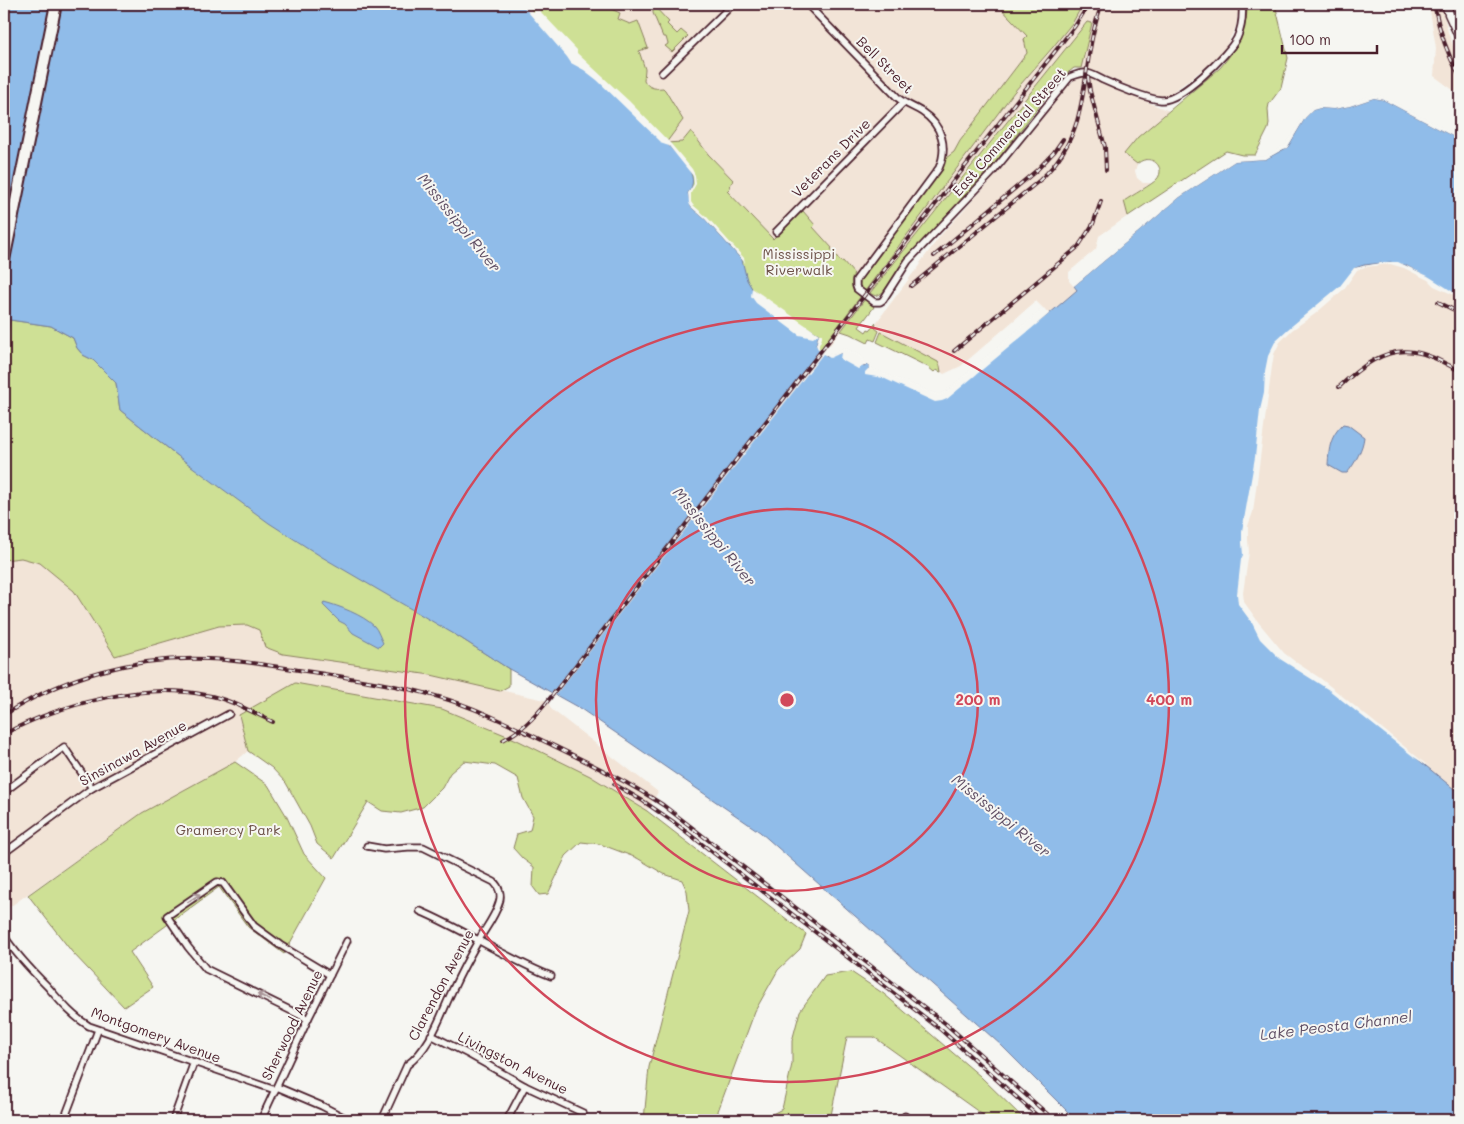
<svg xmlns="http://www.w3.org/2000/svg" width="1464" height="1124" font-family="Mali,sans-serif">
	<rect width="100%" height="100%" fill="#f6f6f2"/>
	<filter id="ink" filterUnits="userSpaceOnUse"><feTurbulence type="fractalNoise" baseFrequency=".02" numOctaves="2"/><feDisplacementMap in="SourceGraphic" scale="10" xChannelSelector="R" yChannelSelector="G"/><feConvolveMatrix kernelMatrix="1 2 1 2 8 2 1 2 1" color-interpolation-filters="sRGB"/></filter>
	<g filter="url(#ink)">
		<g fill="#f2e4d7">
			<polygon points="600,4 1062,4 1014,92 1053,47 1073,22 1083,4 1238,4 1239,8 1236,26 1226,47 1220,54 1211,63 1166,97 1162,98 1136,89 1092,71 1081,68 1085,47 1087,22 870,293 866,290 861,296 854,291 852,286 852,279 854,274 843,261 841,262 831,249 832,248 813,227 815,225 803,211 798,214 773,239 727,191 731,183 734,181 708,154 691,132 682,142 665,143 683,120 665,90 663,88 657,89 650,87 644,80 645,68 639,51 647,47 638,21 630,24 617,19 620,13"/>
			<polygon points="1429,4 1441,4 1448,32 1460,65 1460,95 1434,76 1436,48"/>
			<polygon points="1082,77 1092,79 1169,111 1138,137 1124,154 1137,164 1135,171 1137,178 1143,183 1151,183 1124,201 1128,216 1099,236 1096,249 1069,272 1069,281 1077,290 1049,314 1036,301 961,366 944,374 941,372 940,366 938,362 876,330 876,323 914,272 916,271 921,264 920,263 941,235 997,174 1069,85 1074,80"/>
			<polygon points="1390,262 1405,265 1430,278 1455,293 1459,285 1460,286 1460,794 1282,655 1245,609 1241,593 1245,540 1269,365 1278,340 1355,268 1364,265"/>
			<polygon points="860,297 864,300 830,345 826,342"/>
			<polygon points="4,553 40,562 74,591 115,655 219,626 247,625 259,630 377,663 545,700 549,704 551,709 658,792 647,811 590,776 517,740 239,715 248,751 235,762 142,813 4,911"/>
		</g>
		<g fill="#cee095" stroke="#8c8060">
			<path d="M521,4H586L591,9L595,4H600L620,13L618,19L630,24L638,21L648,48L639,51L645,69L644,80C648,88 654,89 663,88L665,90L683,120L666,143L682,142L691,131L708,154L734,181L731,183L730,188L727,191L773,239L798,214L803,211L815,225L813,227L832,248L831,249L841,262L843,261L854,274C848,284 853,290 861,296L819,351L810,330L741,281L533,16Z"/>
			<polygon points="997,4 1083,4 1073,22 1053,47 1014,92 865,291 859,286 861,278 942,170 946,158 954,152 960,141 1027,53 1024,39 1027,36"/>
			<path d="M1247,4H1275L1288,58L1281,88L1269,104L1268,109L1269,124L1268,129L1255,155H1242L1226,151L1128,216L1124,201C1131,196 1153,184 1157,179C1167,167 1150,152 1137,164L1124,154L1138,137L1220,68C1236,49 1248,30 1247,4Z"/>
			<polygon points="654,6 669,22 667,24 677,34 681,30 688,36 672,52 665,46 668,44 666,37 663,37 653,13 653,7"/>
			<path d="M1087,22L1092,23L1081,68H1074L1065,75L1050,92L994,164L909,255L883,292C878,296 875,297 870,293Z"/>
			<polygon points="865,299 874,307 859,327 866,332 868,329 870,330 876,323 875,328 879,331 875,341 870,339 868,343 850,334 841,331"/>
			<polygon points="10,320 51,326 73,338 77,348 83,355 93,360 116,383 120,410 183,460 509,669 509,686 500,691 431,675 283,654 265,647 259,630 247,625 219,626 115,656 74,591 40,563 21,558 4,560 4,356"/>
			<polygon points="881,332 938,362 940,366 941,372 936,370 934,372 928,367 877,342"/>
			<polygon points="295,683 442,709 517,740 590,776 647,811 806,934 800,949 778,970 755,1011 718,1111 719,1120 644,1120 649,1067 689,911 687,891 682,880 664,874 637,858 600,844 581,842 566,856 548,894 539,895 533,887 534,867 523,859 513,848 517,834 530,830 533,816 523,798 518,778 495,765 464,761 450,773 442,788 423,807 401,813 382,811 368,802 334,858 317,844 310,826 286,783 272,768 248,751 239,715"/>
			<polygon points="235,762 268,785 286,815 304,854 326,878 284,954 248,927 219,887 130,952 153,987 124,1007 72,952 28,895 142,813"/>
			<polygon points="851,972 884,994 980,1076 1025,1120 990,1120 874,1037 847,1037 830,1120 761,1120 782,1109 792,1064 792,1041 800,1011 825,976"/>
		</g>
		<g fill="#90bce9" stroke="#747d9d">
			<path d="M4,4H521L669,146C680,159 702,175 688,193L691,207L705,219L742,260L747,280L753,290L783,313L819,334L816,345L827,357L841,353L864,367L868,364L870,367L868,369L939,398L1049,314L1077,290L1074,286L1180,197L1235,161L1266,159L1288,147L1305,118L1313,110L1320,108L1334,109L1350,106L1374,98L1384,100L1460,140V286L1458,285L1455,293L1435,284L1430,278L1405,265L1390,262L1364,265L1355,268L1342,287L1278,340L1272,353L1246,526L1241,603L1282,655L1358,710L1460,794V1120H1076L1001,1045L760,832L581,709L509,669L459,637L322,557L269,523L183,460L120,410L116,383L93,360L83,355L77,348L73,338L51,326L10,320L4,317Z"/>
			<path d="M1343,424L1348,425L1364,437C1363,448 1355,464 1347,473H1342L1328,465C1329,447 1330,437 1343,424Z"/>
			<path d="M324,602C339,606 363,615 374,626C378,630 380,638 383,643L379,647L353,633L345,624L339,621L323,605Z"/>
		</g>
		<g fill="#f6f6f2">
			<polygon points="521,4 525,4 533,12 536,10 539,10 577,50 577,53 629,101 671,144 692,169 695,175 696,184 691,193 691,202 693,205 707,217 744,258 745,263 705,219 691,207 689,203 688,193 694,184 693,176 669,146 660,143 661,142 597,80 584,70 571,63 567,57"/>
			<polygon points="1375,95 1385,98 1426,119 1460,137 1460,140 1384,100 1374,98 1350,106 1334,109 1320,108 1313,110 1305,118 1287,148 1283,149 1266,159 1235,161 1180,197 1074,286 1073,285 1178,195 1233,159 1244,157 1265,157 1282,147 1285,146 1303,117 1312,108 1320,105 1333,106 1349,103"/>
			<polygon points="1386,262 1398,262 1428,276 1455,293 1454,295 1434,286 1428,280 1404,268 1390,264 1365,267 1357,270 1344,289 1315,314 1292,330 1280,342 1274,354 1272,366 1253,512 1248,526 1248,540 1249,552 1243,593 1244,602 1259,623 1284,653 1297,663 1320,678 1432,769 1414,757 1329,690 1280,659 1260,639 1252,623 1238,604 1237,594 1241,559 1243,555 1242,543 1242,531 1255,457 1260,410 1264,393 1265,371 1268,356 1276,340 1288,329 1340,286 1354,268"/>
			<polygon points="752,288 801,322 819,334 822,334 822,338 819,345 819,348 828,355 835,354 844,348 860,356 865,363 869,362 872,366 872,369 939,395 947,391 1044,308 1049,314 947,399 942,401 935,402 883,378 865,375 865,372 870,367 868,364 858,369 840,359 841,353 830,358 823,354 554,697 550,695 819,351 816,345 819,334 813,338 799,335 756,303 751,296"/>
		</g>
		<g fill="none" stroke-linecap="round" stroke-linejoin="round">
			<g stroke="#4a1f2b" stroke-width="9">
				<g id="street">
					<path d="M807,4L898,98C905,104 914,107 922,112C942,125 948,147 939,168L856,280V286L857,289L874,302H880L883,300L908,261L992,173L1070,77C1075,75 1080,73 1085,73C1091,73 1097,77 1103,80C1116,86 1147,99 1161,100C1180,102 1229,54 1237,38C1242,27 1243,15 1242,4"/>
					<polyline points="662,73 733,4"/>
					<polyline points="776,232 903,103"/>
					<polyline points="4,792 64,747 92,788"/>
					<path d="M367,846L384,849L408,847H423L494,882C499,887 502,895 499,903C495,917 484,930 477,943C469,957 461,972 454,987C441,1013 432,1047 407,1065L382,1120"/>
					<polyline points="4,853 92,788 229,714"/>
					<path d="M420,911C465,930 505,958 551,976"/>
					<path d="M4,936C16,954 31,970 47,986C60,1001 72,1016 89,1026L275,1090"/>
					<polyline points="308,1019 206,969 188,947 167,916 217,882 223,883 254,926 280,945 330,975"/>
					<polyline points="431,1035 470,1055 525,1086 583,1113"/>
					<polyline points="277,1087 322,1106 349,1120"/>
					<polyline points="64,1120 98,1030"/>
					<polyline points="173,1120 194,1062"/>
					<polyline points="261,1120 308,1019 347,941"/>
					<polyline points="507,1120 525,1086"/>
					<polyline points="903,1120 905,1116"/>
				</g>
			</g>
			<g stroke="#4a1f2b" stroke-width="11">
				<polyline id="secondary" points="1446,4 1449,14 1460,38"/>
			</g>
			<g stroke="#4a1f2b" stroke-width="14">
				<polyline id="highway" points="4,260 56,4"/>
			</g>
			<use href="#street" stroke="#f6f6f2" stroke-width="5.5"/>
			<use href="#secondary" stroke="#f6f6f2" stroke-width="8"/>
			<use href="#highway" stroke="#f6f6f2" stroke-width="10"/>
			<g stroke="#4a1f2b" stroke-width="4">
				<g id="rail">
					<path d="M1434,4C1439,30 1447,54 1460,77"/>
					<polyline points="1088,77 1090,91 1105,147 1106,170"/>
					<polyline points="934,256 1037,170 1054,152 1063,139"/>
					<path d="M911,286L1040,180C1057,164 1070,144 1077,121C1088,83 1087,41 1102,4"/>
					<polyline points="1438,302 1460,313"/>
					<polyline points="954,351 1078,247 1093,224 1101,201"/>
					<path d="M1339,387C1359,368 1385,347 1414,352C1430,354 1446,364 1460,371"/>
					<path d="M4,715C64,676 136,656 208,659C241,660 273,666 305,671C350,678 395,684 439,697C478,708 514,727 550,744C589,763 627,781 663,805L946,1024L1054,1120"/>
					<path d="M4,734C60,704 143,682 206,695C230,699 252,712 273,722"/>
					<path d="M503,740C521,731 535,717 547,702L1031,82L1075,26L1089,4"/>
					<polyline points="614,784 643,801 675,823 941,1030 1042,1120"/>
				</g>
			</g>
			<use href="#rail" stroke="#f6f6f2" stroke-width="2" stroke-dasharray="5.5" stroke-linecap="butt"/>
		</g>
		<defs><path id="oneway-shaft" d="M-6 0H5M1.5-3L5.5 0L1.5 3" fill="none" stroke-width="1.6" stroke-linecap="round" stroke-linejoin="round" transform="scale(1.25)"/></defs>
		<g stroke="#a99598">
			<use href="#oneway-shaft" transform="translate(194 898) rotate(-34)"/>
			<use href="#oneway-shaft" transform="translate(264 997) rotate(-154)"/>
		</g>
	</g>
	<g fill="none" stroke="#d1495b" stroke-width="2.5">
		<circle cx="787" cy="700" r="191"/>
		<circle cx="787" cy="700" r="382"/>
	</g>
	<g text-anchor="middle" stroke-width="4" stroke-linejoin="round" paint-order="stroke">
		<g font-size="14" fill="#4a1f2b" stroke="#f6f6f2">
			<text transform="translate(885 65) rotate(45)" y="5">Bell Street</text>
			<text transform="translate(1009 132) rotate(-49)" y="5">East Commercial Street</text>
			<text transform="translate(831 158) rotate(-45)" y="5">Veterans Drive</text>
			<text transform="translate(133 753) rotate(-29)" y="5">Sinsinawa Avenue</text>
			<text transform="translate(441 985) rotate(-62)" y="5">Clarendon Avenue</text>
			<text transform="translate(292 1025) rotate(-64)" y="5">Sherwood Avenue</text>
			<text transform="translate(156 1035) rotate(20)" y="5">Montgomery Avenue</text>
			<text transform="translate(513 1063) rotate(27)" y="5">Livingston Avenue</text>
		</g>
		<g font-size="14" fill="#6b4f46" stroke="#f6f6f2">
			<text x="799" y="259">Mississippi<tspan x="799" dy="16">Riverwalk</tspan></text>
			<text x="228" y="835">Gramercy Park</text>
		</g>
		<g font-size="15" font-style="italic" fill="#5f4e64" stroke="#f6f6f2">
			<text transform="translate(459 223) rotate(51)" y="5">Mississippi River</text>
			<text transform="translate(714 537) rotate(51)" y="5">Mississippi River</text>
			<text transform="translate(1001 816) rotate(39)" y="5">Mississippi River</text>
			<text transform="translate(1336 1026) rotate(-7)" y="5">Lake Peosta Channel</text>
		</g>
	</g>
	<circle cx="787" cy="700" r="8" fill="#d1495b" stroke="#f6f6f2" stroke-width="2.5"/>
	<g font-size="15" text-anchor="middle" font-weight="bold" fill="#d1495b" stroke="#f6f6f2" stroke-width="4" stroke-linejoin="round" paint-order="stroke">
		<text x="978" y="705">200 m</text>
		<text x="1169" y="705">400 m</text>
	</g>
	<rect width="1464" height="1124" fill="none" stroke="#f6f6f2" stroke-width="20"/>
	<rect x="10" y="10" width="1444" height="1104" fill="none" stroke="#4a1f2b" stroke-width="2" filter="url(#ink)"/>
	<path d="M1282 45v8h95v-8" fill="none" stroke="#4a1f2b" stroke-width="2.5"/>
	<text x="1289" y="45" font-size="15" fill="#4a1f2b" stroke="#f6f6f2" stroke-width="4" paint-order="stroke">100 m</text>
</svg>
